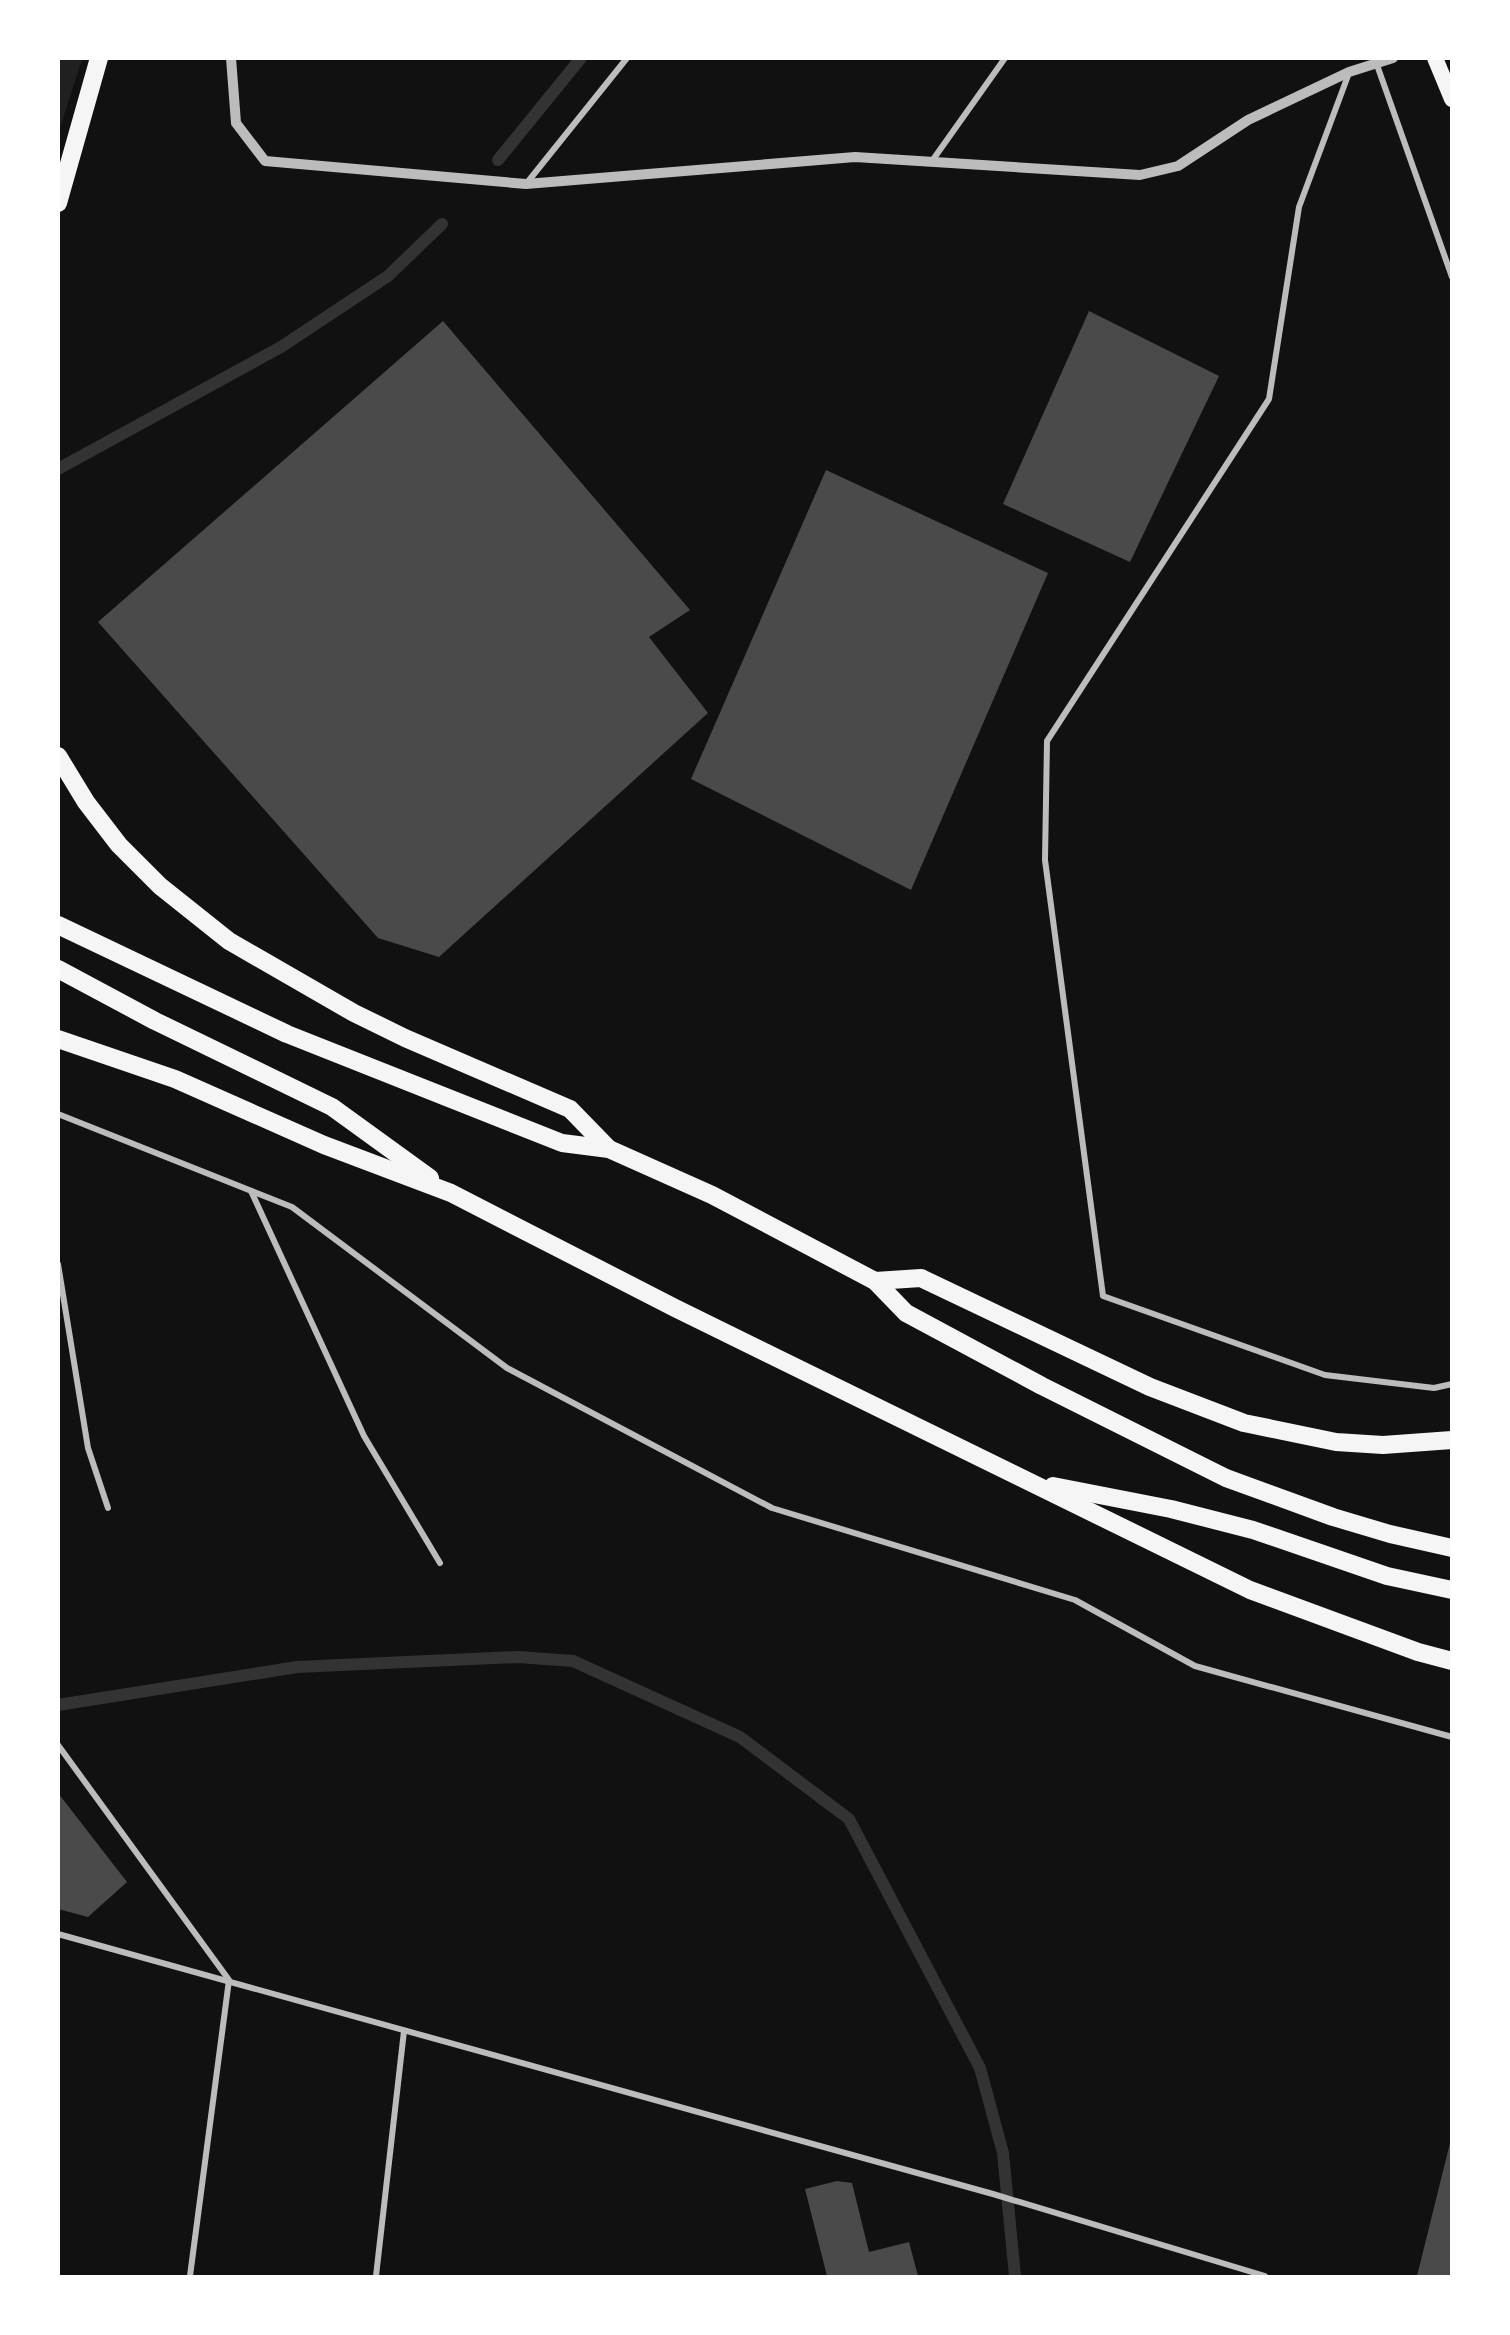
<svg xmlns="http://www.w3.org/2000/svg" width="1510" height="2335" font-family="Jost,sans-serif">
	<rect width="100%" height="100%" fill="#111"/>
	<polygon fill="#202020" points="59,58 82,59 59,131 58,59"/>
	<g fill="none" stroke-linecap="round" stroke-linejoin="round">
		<g stroke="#333" stroke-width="12">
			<polyline points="498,160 581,58"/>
			<polyline points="58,469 281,347 388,276 442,224"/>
			<polyline points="58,1705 297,1667 518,1657 573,1661 740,1737 849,1819 980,2068 1003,2153 1015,2276"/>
		</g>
	</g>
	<g fill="#4a4a4a">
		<polygon points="1089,311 1219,376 1130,562 1003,504"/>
		<polygon points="443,321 690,610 649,637 708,713 439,957 378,938 98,622"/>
		<polygon points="826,470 1048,573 911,890 691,779"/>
		<polygon points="58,1793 127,1882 88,1917 58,1909"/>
		<polygon points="1451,2139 1452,2276 1417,2276"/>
		<polygon points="837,2181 852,2183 869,2252 909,2242 918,2276 827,2276 805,2189"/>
	</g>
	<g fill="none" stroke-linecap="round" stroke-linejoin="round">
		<g stroke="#bcbcbc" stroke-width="6">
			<polyline points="1377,65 1452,277"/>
			<polyline points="1349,73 1299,207 1269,399 1047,741 1045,860 1103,1296 1325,1375 1434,1388 1452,1384"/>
			<polyline points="932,161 1005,58"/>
			<polyline points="526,184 627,58"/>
			<polyline points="58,1114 292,1207 507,1368 772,1508 1075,1600 1195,1666 1452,1737"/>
			<polyline points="251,1191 364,1436 440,1563"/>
			<polyline points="58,1264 88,1448 108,1508"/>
			<polyline points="58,1745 229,1980 190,2276"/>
			<polyline points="58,1934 993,2194 1265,2276"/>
			<polyline points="376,2276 404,2031"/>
		</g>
		<polyline stroke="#bcbcbc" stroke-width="10" points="231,58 236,123 265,161 526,184 855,157 1140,175 1178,166 1248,120 1349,72 1393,58"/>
		<polyline stroke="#f5f5f5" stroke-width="16" points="1435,58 1452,99"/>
		<g stroke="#f5f5f5" stroke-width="18">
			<polyline points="58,203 99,58"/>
			<polyline points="58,756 86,802 119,845 160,886 229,941 354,1013 405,1038 570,1109 609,1149"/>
			<polyline points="58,925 287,1034 562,1143 609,1149 712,1195 875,1281 906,1313 1042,1386 1226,1478 1333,1517 1390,1534 1452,1548"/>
			<polyline points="58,969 155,1021 332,1107 430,1178"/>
			<polyline points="58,1039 175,1079 324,1145 451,1193 675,1308 1250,1590 1418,1652 1452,1661"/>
			<polyline points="875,1281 921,1278 1150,1387 1244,1423 1336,1442 1383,1445 1452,1440"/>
			<polyline points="1053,1486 1171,1509 1253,1530 1387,1576 1452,1590"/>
		</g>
	</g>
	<rect width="1510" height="2335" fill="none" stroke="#ffffff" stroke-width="120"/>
</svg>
